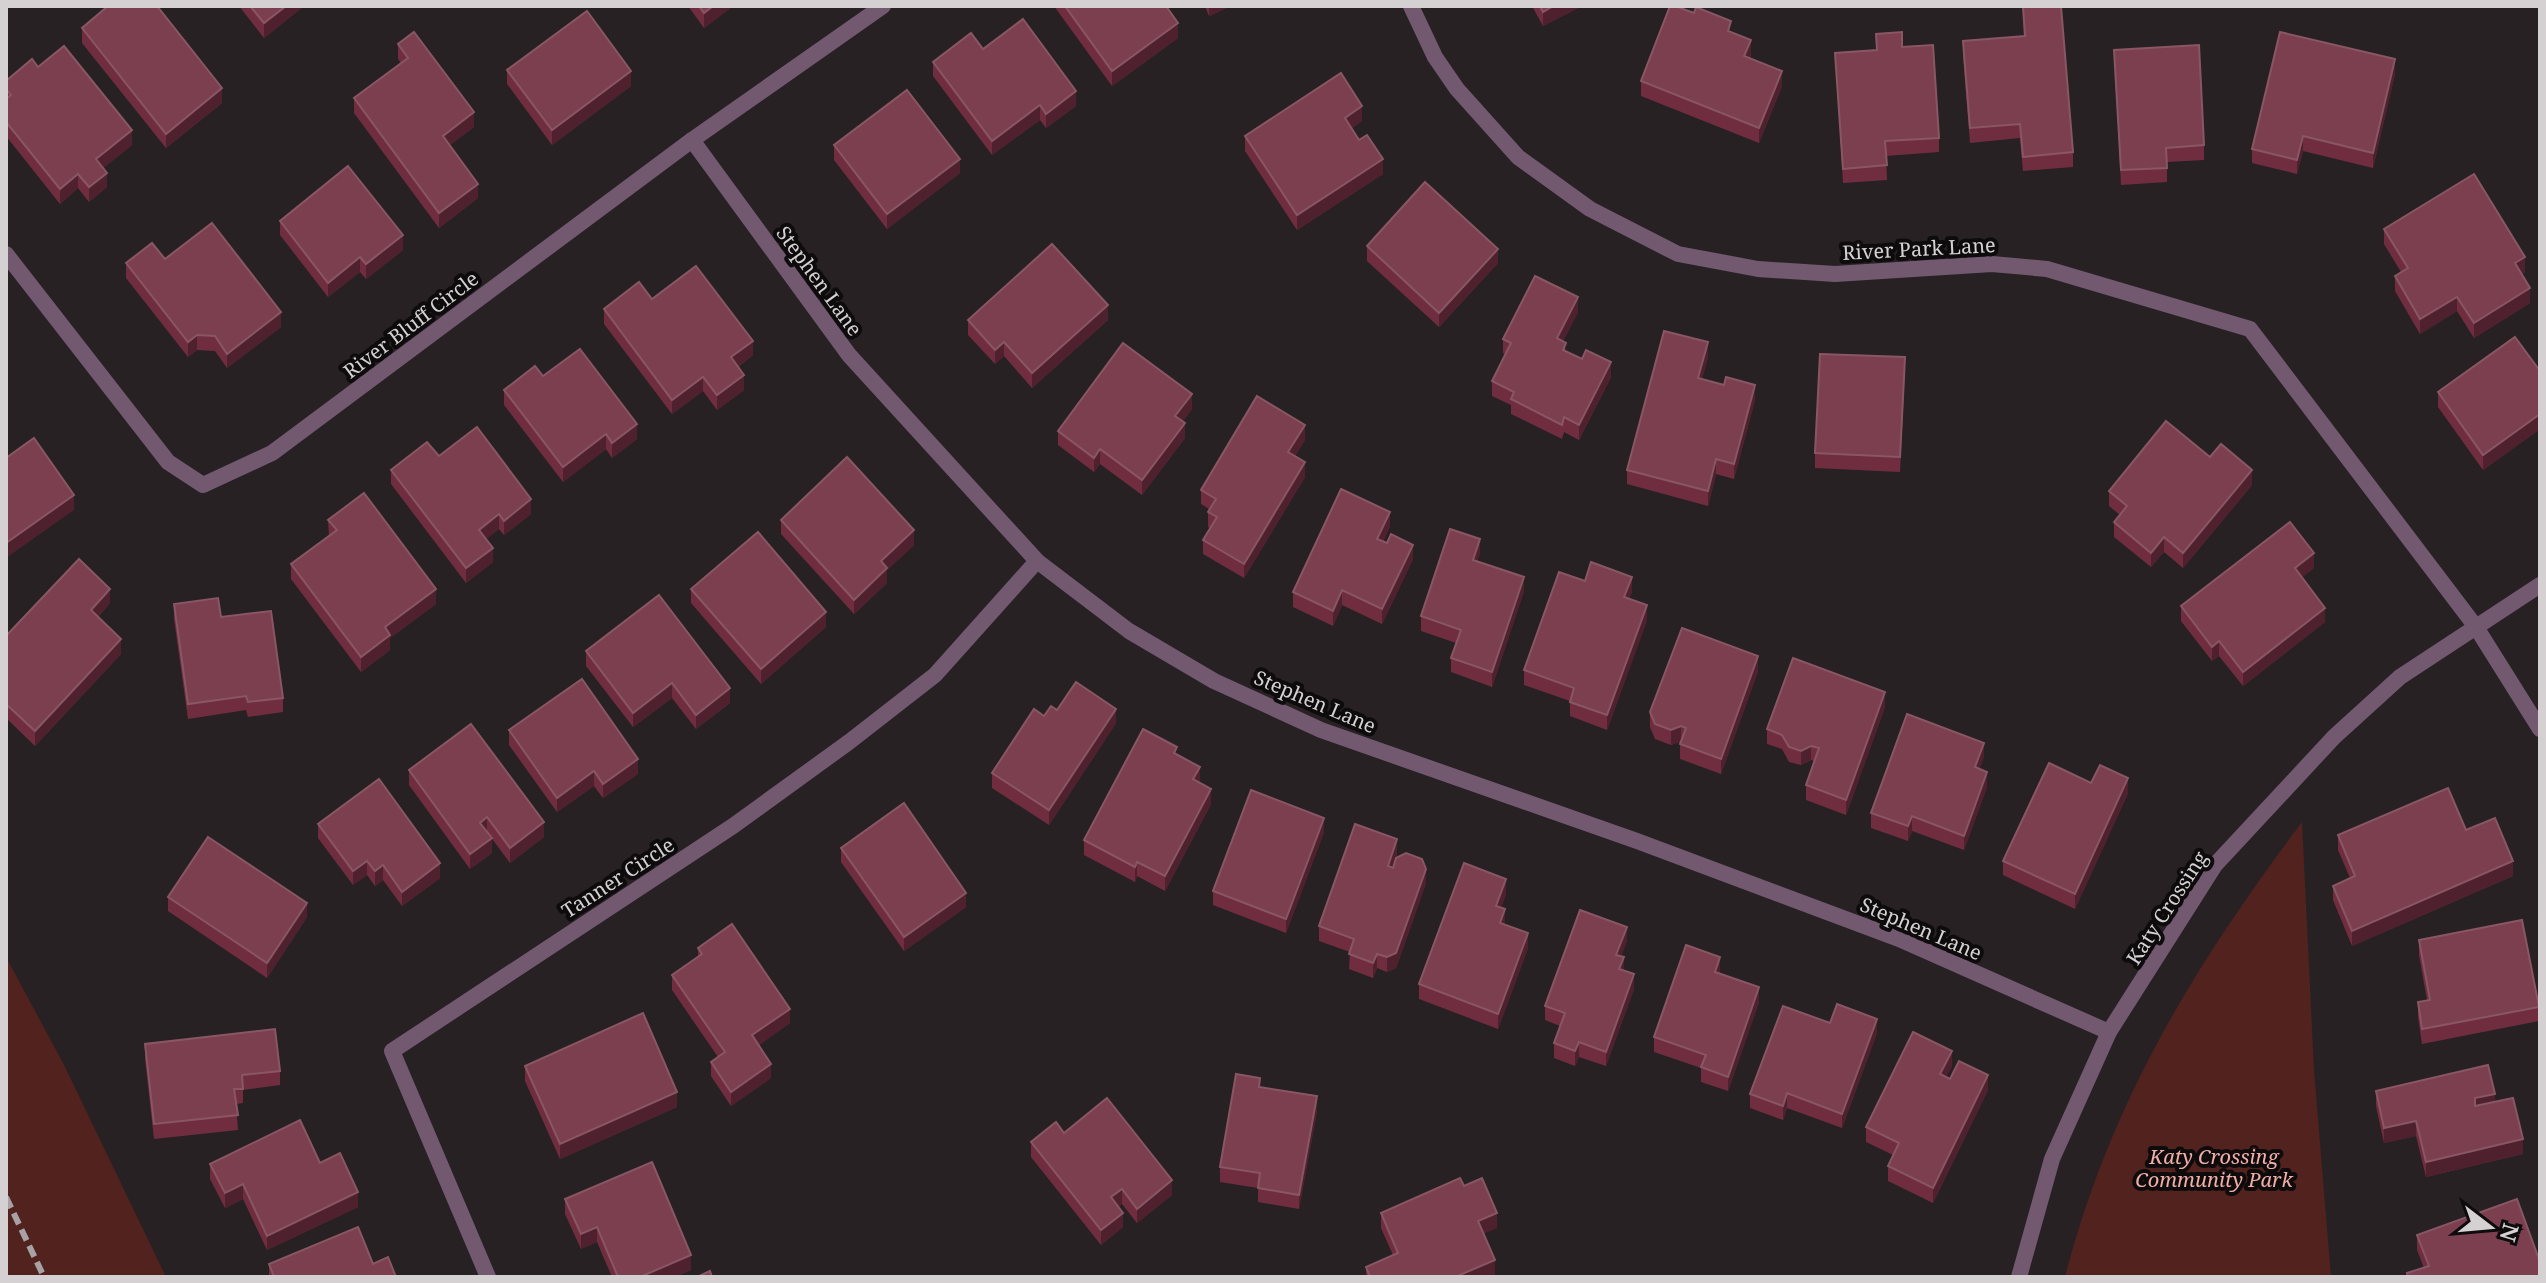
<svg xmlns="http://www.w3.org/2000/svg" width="2546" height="1283" font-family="'Noto Serif',serif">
	<rect width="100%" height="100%" fill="#272124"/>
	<g fill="#52221e">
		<path d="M2302,822L2314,1070L2331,1277H2065C2111,1101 2194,966 2302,822Z"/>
		<polygon points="6,957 64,1065 166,1277 6,1277"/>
	</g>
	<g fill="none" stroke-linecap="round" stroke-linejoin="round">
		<g stroke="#725970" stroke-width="16">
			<polyline points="1411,6 1435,57 1457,89 1518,157 1590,209 1678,254 1758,269 1835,274 1992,264 2047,269 2250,329 2476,627 2540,729"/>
			<polyline points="692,140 849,355 1037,561 1129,631 1214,681 1321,730 1637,841 1899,939 2109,1032"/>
			<polyline points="6,254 168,462 203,485 272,453 692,140 883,6"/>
			<polyline points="488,1277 392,1051 733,826 849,742 935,675 1037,561"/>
			<polyline points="2019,1277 2052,1159 2109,1032 2215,865 2334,737 2400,677 2540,585"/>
		</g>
		<polyline stroke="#a7a3a5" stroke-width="6" stroke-dasharray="12 6" stroke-linecap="butt" points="6,1197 44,1277"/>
	</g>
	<g fill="#712d40">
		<polygon points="239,6 304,6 264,38"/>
		<polygon points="688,6 733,6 704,28"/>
		<polygon points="1054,6 1166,6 1178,38 1112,86"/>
		<polygon points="1205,6 1231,6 1209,16"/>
		<polygon points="1532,6 1582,6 1543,26"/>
		<polygon points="2023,7 2073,152 2073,167 2023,171 2020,138 1970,143 1963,56 1963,41 2024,36"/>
		<polygon points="82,28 222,103 166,148 82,43"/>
		<polygon points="1731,32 1751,54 1750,58 1782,86 1759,143 1641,96 1641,81"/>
		<polygon points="1876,34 1902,47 1939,138 1939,152 1886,156 1887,180 1843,183 1835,53 1876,50"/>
		<polygon points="398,44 474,127 450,145 478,198 439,228 354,113 354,98 401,63 398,59"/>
		<polygon points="983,49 1076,106 1046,128 1040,120 992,155 933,76 933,62"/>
		<polygon points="2114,50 2204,145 2204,160 2167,162 2167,182 2121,185"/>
		<polygon points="38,67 132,145 103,168 107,187 89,202 78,188 60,204 6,136 6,81"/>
		<polygon points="507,70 631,86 552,145 507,84"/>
		<polygon points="2395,74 2373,168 2303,151 2297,174 2252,163 2252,149"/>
		<polygon points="1362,121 1352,128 1383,174 1297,230 1245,151 1245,136"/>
		<polygon points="834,145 960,173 887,229 834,160"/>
		<polygon points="280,221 403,250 366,279 360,272 328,297 280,235"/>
		<polygon points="2384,229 2525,272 2522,274 2530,303 2474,338 2457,311 2420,334 2395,291 2395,276 2401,272 2384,244"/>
		<polygon points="1367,246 1498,263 1439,327 1367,261"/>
		<polygon points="165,259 281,327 227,368 215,351 197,350 188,357 126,278 126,263"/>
		<polygon points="652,299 753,355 738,367 744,390 717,410 703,391 672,414 604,324 604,309"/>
		<polygon points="1578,312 1563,341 1566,351 1611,377 1579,440 1564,432 1562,439 1511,414 1511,405 1492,396 1492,381 1505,354 1503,353 1503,339"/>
		<polygon points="968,320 1108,320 1032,388 1004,356 995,364 968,335"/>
		<polygon points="1708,357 1702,379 1755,400 1734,479 1716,474 1708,506 1627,484 1627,470"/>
		<polygon points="2540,371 2540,429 2483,470 2438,407 2438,392"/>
		<polygon points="1905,372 1900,472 1815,468 1815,453"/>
		<polygon points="543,376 637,439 612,458 606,449 563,482 504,405 504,390"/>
		<polygon points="1192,409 1182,422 1185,438 1142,495 1100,464 1094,472 1058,445 1058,431"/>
		<polygon points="1305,440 1295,456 1305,477 1244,578 1203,554 1203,540 1210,528 1208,527 1208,512 1209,509 1201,504 1201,490"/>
		<polygon points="439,456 531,514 504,535 499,529 486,539 493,562 466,583 391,484 391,470"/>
		<polygon points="2210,457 2252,485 2183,568 2164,552 2151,567 2114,537 2114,522 2120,515 2109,506 2109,491"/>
		<polygon points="328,520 436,604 390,638 390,650 361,672 291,579 291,564 329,536"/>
		<polygon points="781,520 914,545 887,570 887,583 854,614 781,534"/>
		<polygon points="1390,526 1383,542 1413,559 1382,624 1342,605 1333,626 1293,607 1293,592"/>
		<polygon points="1480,553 1477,561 1524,591 1492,687 1451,672 1451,658 1456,643 1421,631 1421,616"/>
		<polygon points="2314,568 2302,577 2325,622 2243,686 2219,656 2212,661 2181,621 2181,606"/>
		<polygon points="1585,581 1632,592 1629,599 1647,620 1607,730 1570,716 1570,701 1524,685 1524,670"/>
		<polygon points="691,589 826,627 761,684 691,603"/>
		<polygon points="110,603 98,617 121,654 35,746 6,718 6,636"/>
		<polygon points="174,604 221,617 283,698 283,712 248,717 246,710 188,719 174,619"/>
		<polygon points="586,651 730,703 696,729 672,698 633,727 586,666"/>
		<polygon points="1758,671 1721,774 1680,759 1680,744 1682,741 1671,745 1655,739 1650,727 1650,712"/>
		<polygon points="1885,707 1846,815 1806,800 1806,785 1814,761 1811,760 1801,765 1789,762 1782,749 1767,744 1767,729"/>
		<polygon points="1057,710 1116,723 1049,825 992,788 992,773 1044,716"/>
		<polygon points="509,730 638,774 603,798 594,786 557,812 509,745"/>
		<polygon points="1177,755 1200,781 1200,783 1211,804 1165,891 1137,876 1135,882 1084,855 1084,840"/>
		<polygon points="1984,757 1979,769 1987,787 1964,850 1912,831 1908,841 1871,828 1871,813"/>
		<polygon points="409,770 544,837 510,863 487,832 492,853 470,869 409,785"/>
		<polygon points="2091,783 2128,793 2075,909 2003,875 2003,861"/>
		<polygon points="318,824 440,878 402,906 383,880 375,886 367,875 353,885 318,838"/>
		<polygon points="2466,830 2513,876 2352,946 2333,900 2333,886 2350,878 2338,850 2338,835"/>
		<polygon points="1324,832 1286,933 1213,905 1213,891"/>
		<polygon points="841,848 966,907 904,951 841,862"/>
		<polygon points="1397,854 1392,867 1426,883 1396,968 1387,972 1377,968 1373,978 1349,969 1350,952 1319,941 1319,926"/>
		<polygon points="1506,894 1501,908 1505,925 1528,948 1498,1029 1419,999 1419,984"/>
		<polygon points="168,897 307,917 267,978 168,911"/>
		<polygon points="2419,940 2539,1007 2539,1021 2422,1044 2418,1017 2418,1002 2427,1000 2419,955"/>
		<polygon points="1627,941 1621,956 1624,971 1634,989 1606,1066 1579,1057 1575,1066 1554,1058 1554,1043 1560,1026 1545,1020 1545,1006"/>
		<polygon points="698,948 790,1023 759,1045 771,1078 731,1106 711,1076 711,1062 718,1057 672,990 672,975 698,957"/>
		<polygon points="1720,972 1720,973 1759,1002 1728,1091 1701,1082 1701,1068 1654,1052 1654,1037"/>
		<polygon points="1830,1023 1877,1033 1842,1128 1787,1108 1783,1120 1750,1108 1750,1094"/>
		<polygon points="145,1044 280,1071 280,1085 243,1090 243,1103 236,1104 238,1130 154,1139 145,1059"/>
		<polygon points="525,1066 677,1107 560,1159 525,1081"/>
		<polygon points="1952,1066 1946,1077 1988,1090 1933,1203 1888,1181 1888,1166 1893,1155 1866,1142 1866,1127"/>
		<polygon points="1260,1087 1317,1111 1299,1209 1258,1202 1258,1188 1220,1182 1220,1167"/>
		<polygon points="2376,1091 2495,1102 2523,1154 2426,1177 2416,1136 2384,1143 2376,1106"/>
		<polygon points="1064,1133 1172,1195 1137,1223 1122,1204 1118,1207 1123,1227 1101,1245 1031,1157 1031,1142"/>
		<polygon points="320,1163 358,1207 267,1250 243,1199 225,1208 210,1179 210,1164"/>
		<polygon points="1464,1186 1497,1228 1483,1233 1495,1275 1489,1277 1366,1277 1366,1267 1393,1255 1381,1228 1381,1213"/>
		<polygon points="565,1199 691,1270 675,1277 612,1277 597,1242 581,1249 565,1214"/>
		<polygon points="2417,1235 2540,1277 2407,1277 2407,1273 2424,1268 2417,1250"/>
		<polygon points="269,1264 373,1264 396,1277 269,1277"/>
	</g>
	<g fill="#4f212e">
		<polygon points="286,6 304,6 264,38 264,23"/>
		<polygon points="713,6 733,6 704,28 704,13"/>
		<polygon points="1209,6 1231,6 1209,16"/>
		<polygon points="1553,6 1582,6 1543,26 1543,12"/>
		<polygon points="1178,23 1178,38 1112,86 1112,71"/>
		<polygon points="1751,40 1751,54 1744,70 1744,56"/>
		<polygon points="2395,59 2395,74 2373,168 2373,153"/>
		<polygon points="631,71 631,86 552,145 552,130"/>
		<polygon points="1782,71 1782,86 1759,143 1759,128"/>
		<polygon points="222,88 222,103 166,148 166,134"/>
		<polygon points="1076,91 1076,106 1046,128 1046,114"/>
		<polygon points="1040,105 1040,120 992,155 992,141"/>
		<polygon points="1362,106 1362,121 1345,133 1345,118"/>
		<polygon points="474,112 474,127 443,150 443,136"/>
		<polygon points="132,130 132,145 96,174 96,159"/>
		<polygon points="2303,136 2303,151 2297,174 2297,160"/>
		<polygon points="960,159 960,173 887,229 887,214"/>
		<polygon points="1383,159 1383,174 1297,230 1297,215"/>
		<polygon points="107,173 107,187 89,202 89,187"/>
		<polygon points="78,174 78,188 60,204 60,189"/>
		<polygon points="478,184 478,198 439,228 439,213"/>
		<polygon points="403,235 403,250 366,279 366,264"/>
		<polygon points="1498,249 1498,263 1439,327 1439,313"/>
		<polygon points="360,257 360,272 328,297 328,283"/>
		<polygon points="2525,257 2525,272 2515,278 2515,263"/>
		<polygon points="2530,288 2530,303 2474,338 2474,323"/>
		<polygon points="1578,297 1578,312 1557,353 1557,338"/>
		<polygon points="2457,297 2457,311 2420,334 2420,319"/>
		<polygon points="1108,305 1108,320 1032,388 1032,373"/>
		<polygon points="281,312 281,327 227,368 227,354"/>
		<polygon points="197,335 197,350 188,357 188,342"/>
		<polygon points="753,341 753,355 731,372 731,357"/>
		<polygon points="1004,342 1004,356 995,364 995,350"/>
		<polygon points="1708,342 1708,357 1698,393 1698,378"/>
		<polygon points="1611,362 1611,377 1579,440 1579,425"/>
		<polygon points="744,375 744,390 717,410 717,395"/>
		<polygon points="703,377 703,391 672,414 672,400"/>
		<polygon points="1755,385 1755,400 1734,479 1734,464"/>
		<polygon points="1192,394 1192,409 1175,431 1175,416"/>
		<polygon points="2540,414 2540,429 2483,470 2483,455"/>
		<polygon points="1185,423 1185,438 1142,495 1142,480"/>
		<polygon points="637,424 637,439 612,458 612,443"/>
		<polygon points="1305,425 1305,440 1288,467 1288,452"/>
		<polygon points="606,434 606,449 563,482 563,467"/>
		<polygon points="1100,449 1100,464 1094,472 1094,458"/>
		<polygon points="1716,459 1716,474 1708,506 1708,491"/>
		<polygon points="1305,462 1305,477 1244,578 1244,564"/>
		<polygon points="2252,470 2252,485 2183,568 2183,553"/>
		<polygon points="74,495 74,510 6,558 6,543"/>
		<polygon points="531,499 531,514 504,535 504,521"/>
		<polygon points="1390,512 1390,526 1377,554 1377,539"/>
		<polygon points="499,514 499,529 479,545 479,530"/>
		<polygon points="914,530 914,545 887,570 887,583 854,614 854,600 881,561"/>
		<polygon points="2164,537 2164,552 2151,567 2151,553"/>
		<polygon points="1480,539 1480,553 1473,574 1473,560"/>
		<polygon points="1413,545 1413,559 1382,624 1382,609"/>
		<polygon points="493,548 493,562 466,583 466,568"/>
		<polygon points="2314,553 2314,568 2295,583 2295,568"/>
		<polygon points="1524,577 1524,591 1492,687 1492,672"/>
		<polygon points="1632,577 1632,592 1624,611 1624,597"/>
		<polygon points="110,589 110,603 91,624 91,610"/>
		<polygon points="436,589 436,604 390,638 390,650 361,672 361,657 385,627"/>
		<polygon points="1342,590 1342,605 1333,626 1333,611"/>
		<polygon points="1647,605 1647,620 1607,730 1607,715"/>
		<polygon points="2325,608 2325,622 2243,686 2243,672"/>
		<polygon points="826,612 826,627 761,684 761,669"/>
		<polygon points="121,639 121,654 35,746 35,731"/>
		<polygon points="2219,641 2219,656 2212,661 2212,647"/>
		<polygon points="1758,656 1758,671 1721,774 1721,759"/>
		<polygon points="672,683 672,698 633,727 633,713"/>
		<polygon points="730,688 730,703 696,729 696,715"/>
		<polygon points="1885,692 1885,707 1846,815 1846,800"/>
		<polygon points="1116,709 1116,723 1049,825 1049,810"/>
		<polygon points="1681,726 1681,741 1671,745 1671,730"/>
		<polygon points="1984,743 1984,757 1975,782 1975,767"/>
		<polygon points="1811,746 1811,760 1801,765 1801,751"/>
		<polygon points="638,759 638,774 603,798 603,784"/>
		<polygon points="1200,767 1200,781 1193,794 1193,779"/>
		<polygon points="594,771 594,786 557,812 557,798"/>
		<polygon points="1987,772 1987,787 1964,850 1964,836"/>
		<polygon points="2128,778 2128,793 2075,909 2075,894"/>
		<polygon points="1211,789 1211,804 1165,891 1165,876"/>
		<polygon points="1912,816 1912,831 1908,841 1908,826"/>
		<polygon points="487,817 487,832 480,823"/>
		<polygon points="1324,818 1324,832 1286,933 1286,919"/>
		<polygon points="544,822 544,837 510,863 510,848"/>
		<polygon points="492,838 492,853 470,869 470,854"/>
		<polygon points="1397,839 1397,854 1388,880 1388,866"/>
		<polygon points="367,861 367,875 353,885 353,871"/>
		<polygon points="2513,861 2513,876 2352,946 2352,931"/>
		<polygon points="1137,862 1137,876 1135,882 1135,867"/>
		<polygon points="440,863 440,878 402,906 402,892"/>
		<polygon points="383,865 383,880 375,886 375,871"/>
		<polygon points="1426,869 1426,883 1396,968 1387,972 1387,957"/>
		<polygon points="1506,879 1506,894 1496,921 1496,906"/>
		<polygon points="966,893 966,907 904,951 904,937"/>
		<polygon points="307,903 307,917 267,978 267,963"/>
		<polygon points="1505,909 1505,924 1500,938 1500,923"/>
		<polygon points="1627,927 1627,941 1616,969 1616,955"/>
		<polygon points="1528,933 1528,948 1498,1029 1498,1014"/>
		<polygon points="1377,954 1377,968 1373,978 1373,963"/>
		<polygon points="1624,957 1624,971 1619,969"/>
		<polygon points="1720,957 1720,972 1715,986 1715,972"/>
		<polygon points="1634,974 1634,989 1606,1066 1606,1052"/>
		<polygon points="1759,987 1759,1002 1728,1091 1728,1077"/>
		<polygon points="790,1009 790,1023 752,1050 752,1035"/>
		<polygon points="1877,1019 1877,1033 1842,1128 1842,1114"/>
		<polygon points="1579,1042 1579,1057 1575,1066 1575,1051"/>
		<polygon points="1952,1051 1952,1066 1940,1089 1940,1074"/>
		<polygon points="771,1064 771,1078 731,1106 731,1092"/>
		<polygon points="1988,1075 1988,1090 1933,1203 1933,1188"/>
		<polygon points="677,1092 677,1107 560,1159 560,1144"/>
		<polygon points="1787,1093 1787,1108 1783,1120 1783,1106"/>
		<polygon points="2495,1094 2495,1108 2475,1112 2475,1098"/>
		<polygon points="1317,1096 1317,1111 1299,1209 1299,1195"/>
		<polygon points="2416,1121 2416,1136 2384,1143 2384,1128"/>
		<polygon points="2523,1139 2523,1154 2426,1177 2426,1162"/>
		<polygon points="1172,1180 1172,1195 1137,1223 1137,1209"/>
		<polygon points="243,1184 243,1199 225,1208 225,1193"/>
		<polygon points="1122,1189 1122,1204 1111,1212 1111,1197"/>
		<polygon points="358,1192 358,1207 267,1250 267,1236"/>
		<polygon points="1123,1213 1123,1227 1101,1245 1101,1230"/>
		<polygon points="1497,1213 1497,1228 1478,1236 1478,1221"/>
		<polygon points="597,1227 597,1242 581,1249 581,1234"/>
		<polygon points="691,1255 691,1270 675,1277 640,1277"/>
		<polygon points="1495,1260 1495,1275 1489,1277 1455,1277"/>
	</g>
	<g fill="#7b3f50" stroke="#895664" stroke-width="2">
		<polygon points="108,6 157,6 222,88 166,134 82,28"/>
		<polygon points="250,6 286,6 264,23"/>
		<polygon points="699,6 713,6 704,13"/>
		<polygon points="1065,6 1166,6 1178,23 1112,71"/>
		<polygon points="1540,6 1553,6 1543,12"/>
		<polygon points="1670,6 1675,6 1694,13 1696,7 1731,21 1728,31 1751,40 1744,56 1782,71 1759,128 1641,81"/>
		<polygon points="2037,6 2061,6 2073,152 2023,157 2020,124 1970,128 1963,41 2025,36 2023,7"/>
		<polygon points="587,11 631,71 552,130 507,70"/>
		<polygon points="1023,19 1076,91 1046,114 1040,105 992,141 933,62 971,33 983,49"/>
		<polygon points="414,32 474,112 443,136 478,184 439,213 354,98 408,58 398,44"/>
		<polygon points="1902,32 1902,47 1933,45 1939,138 1885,141 1887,165 1843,169 1835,53 1877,50 1876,34"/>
		<polygon points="2280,32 2395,59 2373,153 2303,136 2297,160 2252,149"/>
		<polygon points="2199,45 2204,145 2166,148 2167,168 2121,170 2114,50"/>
		<polygon points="64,46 132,130 96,159 107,173 89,187 78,174 60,189 6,122 6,99 11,95 6,89 6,81 32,59 38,67"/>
		<polygon points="1341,73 1362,106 1345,118 1359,140 1367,135 1383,159 1297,215 1245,136"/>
		<polygon points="907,90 960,159 887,214 834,145"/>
		<polygon points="348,166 403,235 366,264 360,257 328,283 280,221"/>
		<polygon points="2474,174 2525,257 2515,263 2530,288 2474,323 2457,297 2420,319 2395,276 2408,268 2384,229"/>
		<polygon points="1425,182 1498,249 1439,313 1367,246"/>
		<polygon points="212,223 281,312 227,354 215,336 197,335 188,342 126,263 152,243 165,259"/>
		<polygon points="1052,244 1108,305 1032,373 1004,342 995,350 968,320"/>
		<polygon points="696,266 753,341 731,357 744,375 717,395 703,377 672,400 604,309 639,282 652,299"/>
		<polygon points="1535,276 1578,297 1557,338 1566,343 1563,350 1582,359 1586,350 1611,362 1579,425 1564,417 1562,425 1511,399 1514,392 1492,381 1511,343 1503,339"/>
		<polygon points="1664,331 1708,342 1698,378 1724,385 1726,377 1755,385 1734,464 1716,459 1708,491 1627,470"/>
		<polygon points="2515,337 2540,371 2540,414 2483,455 2438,392"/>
		<polygon points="1123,343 1192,394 1175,416 1185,423 1142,480 1100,449 1094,458 1058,431"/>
		<polygon points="580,349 637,424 612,443 606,434 563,467 504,390 535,366 543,376"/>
		<polygon points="1820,354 1905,357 1900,457 1815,453"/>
		<polygon points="1257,396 1305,425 1288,452 1305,462 1244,564 1203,540 1217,517 1208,512 1216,499 1201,490"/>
		<polygon points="2166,421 2210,457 2221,444 2252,470 2183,553 2164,537 2151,553 2114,522 2127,506 2109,491"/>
		<polygon points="477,427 531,499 504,521 499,514 479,530 493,548 466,568 391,470 427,442 439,456"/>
		<polygon points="34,438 74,495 6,543 6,458"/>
		<polygon points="847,457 914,530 881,561 887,568 854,600 781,520"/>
		<polygon points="1341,489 1390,512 1377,539 1387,543 1391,534 1413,545 1382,609 1342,590 1333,611 1293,592"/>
		<polygon points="364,493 436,589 385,627 390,635 361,657 291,564 337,530 328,520"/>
		<polygon points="2290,522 2314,553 2295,568 2325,608 2243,672 2219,641 2212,647 2181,606"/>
		<polygon points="1450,529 1480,539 1473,560 1524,577 1492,672 1451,658 1461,630 1421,616"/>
		<polygon points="758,532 826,612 761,669 691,589"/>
		<polygon points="79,559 110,589 91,610 121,639 35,731 6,704 6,636"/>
		<polygon points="1591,562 1632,577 1624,597 1647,605 1607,715 1570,702 1574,688 1524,670 1559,572 1585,581"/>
		<polygon points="659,595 730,688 696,715 672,683 633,713 586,651"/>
		<polygon points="218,598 221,617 271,611 283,698 248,702 246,696 188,704 174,604"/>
		<polygon points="1682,628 1758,656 1721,759 1680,744 1686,728 1681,726 1671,730 1655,724 1650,712"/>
		<polygon points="1793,658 1885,692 1846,800 1806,785 1819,748 1811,746 1801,751 1789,747 1782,735 1767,729"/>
		<polygon points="582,679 638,759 603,784 594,771 557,798 509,730"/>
		<polygon points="1076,682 1116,709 1049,810 992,773 1034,709 1044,716 1051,706 1057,710"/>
		<polygon points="1907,714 1984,743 1975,767 1987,772 1964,836 1912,816 1908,826 1871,813"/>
		<polygon points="471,724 544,822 510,848 487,817 480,823 492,838 470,854 409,770"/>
		<polygon points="1143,729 1177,747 1174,753 1200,767 1193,779 1211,789 1165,876 1137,862 1135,867 1084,840"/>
		<polygon points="2049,763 2091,783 2100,765 2128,778 2075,894 2003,861"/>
		<polygon points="379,779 440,863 402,892 383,865 375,871 367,861 353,871 318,824"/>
		<polygon points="2448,788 2466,830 2495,818 2513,861 2352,931 2333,886 2355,876 2338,835"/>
		<polygon points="1251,790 1324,818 1286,919 1213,891"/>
		<polygon points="904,803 966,893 904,937 841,848"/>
		<polygon points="1355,824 1397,839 1388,866 1393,868 1396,858 1406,853 1422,859 1426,869 1396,953 1387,957 1377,954 1373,963 1349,954 1354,939 1319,926"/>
		<polygon points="208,837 307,903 267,963 168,897"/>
		<polygon points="1464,863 1506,879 1496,906 1505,909 1500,923 1528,933 1498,1014 1419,984"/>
		<polygon points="1580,910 1627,927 1616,955 1624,957 1619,969 1634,974 1606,1052 1579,1042 1575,1051 1554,1043 1565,1013 1545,1006"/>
		<polygon points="2522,920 2539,1007 2422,1029 2418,1002 2430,1000 2419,940"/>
		<polygon points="732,924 790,1009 752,1035 771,1064 731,1092 711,1062 725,1052 672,975 702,954 698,948"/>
		<polygon points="1686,945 1720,957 1715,972 1759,987 1728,1077 1701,1067 1706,1055 1654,1037"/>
		<polygon points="1837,1004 1877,1019 1842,1114 1787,1093 1783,1106 1750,1094 1783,1006 1830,1023"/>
		<polygon points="643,1013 677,1092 560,1144 525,1066"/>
		<polygon points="275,1029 280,1071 242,1075 243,1089 234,1089 238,1115 154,1124 145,1044"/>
		<polygon points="1913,1032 1952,1051 1940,1074 1950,1079 1959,1061 1988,1075 1933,1188 1888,1166 1899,1143 1866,1127"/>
		<polygon points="2488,1065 2495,1094 2475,1098 2475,1106 2513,1098 2523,1139 2426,1162 2416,1121 2384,1128 2376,1091"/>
		<polygon points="1236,1074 1260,1078 1259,1087 1317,1096 1299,1195 1258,1188 1260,1173 1220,1167"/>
		<polygon points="1107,1098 1172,1180 1137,1209 1122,1189 1111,1197 1123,1213 1101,1230 1031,1142 1056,1122 1064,1133"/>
		<polygon points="300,1120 320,1163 340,1153 358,1192 267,1236 243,1184 225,1193 210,1164"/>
		<polygon points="652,1162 691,1255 640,1277 618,1277 597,1227 581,1234 565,1199"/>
		<polygon points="1460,1178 1464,1186 1482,1178 1497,1213 1478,1221 1495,1260 1455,1277 1370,1277 1366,1267 1398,1253 1381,1213"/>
		<polygon points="2517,1199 2540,1262 2540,1277 2408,1277 2407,1273 2429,1266 2417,1235"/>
		<polygon points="358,1227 373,1264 388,1257 396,1277 274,1277 269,1264"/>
		<polygon points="710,1271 712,1277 697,1277"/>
	</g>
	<g text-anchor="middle" stroke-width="8" stroke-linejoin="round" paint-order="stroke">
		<g font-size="20" fill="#d5d1d3" stroke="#0e0b0d">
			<text transform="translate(1919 249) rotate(-3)" y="7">River Park Lane</text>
			<text transform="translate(819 281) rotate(54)" y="7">Stephen Lane</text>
			<text transform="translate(411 325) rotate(-37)" y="7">River Bluff Circle</text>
			<text transform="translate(1315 702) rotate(23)" y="7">Stephen Lane</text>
			<text transform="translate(618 878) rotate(-33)" y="7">Tanner Circle</text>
			<text transform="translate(2167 908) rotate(-57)" y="7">Katy Crossing</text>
			<text transform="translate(1921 929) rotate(23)" y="7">Stephen Lane</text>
		</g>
		<g font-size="20" font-style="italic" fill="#f3afa7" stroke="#0e0b0d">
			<text x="2214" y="1164">Katy Crossing<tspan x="2214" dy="23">Community Park</tspan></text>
		</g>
	</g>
	<rect width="2546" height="1283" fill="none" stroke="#d5d1d3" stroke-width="16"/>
	<g transform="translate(2490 1227) rotate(106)" stroke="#0e0b0d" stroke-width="6" paint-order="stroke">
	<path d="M0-6L14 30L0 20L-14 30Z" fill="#d5d1d3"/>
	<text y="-12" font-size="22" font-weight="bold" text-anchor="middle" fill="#d5d1d3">N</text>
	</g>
</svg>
